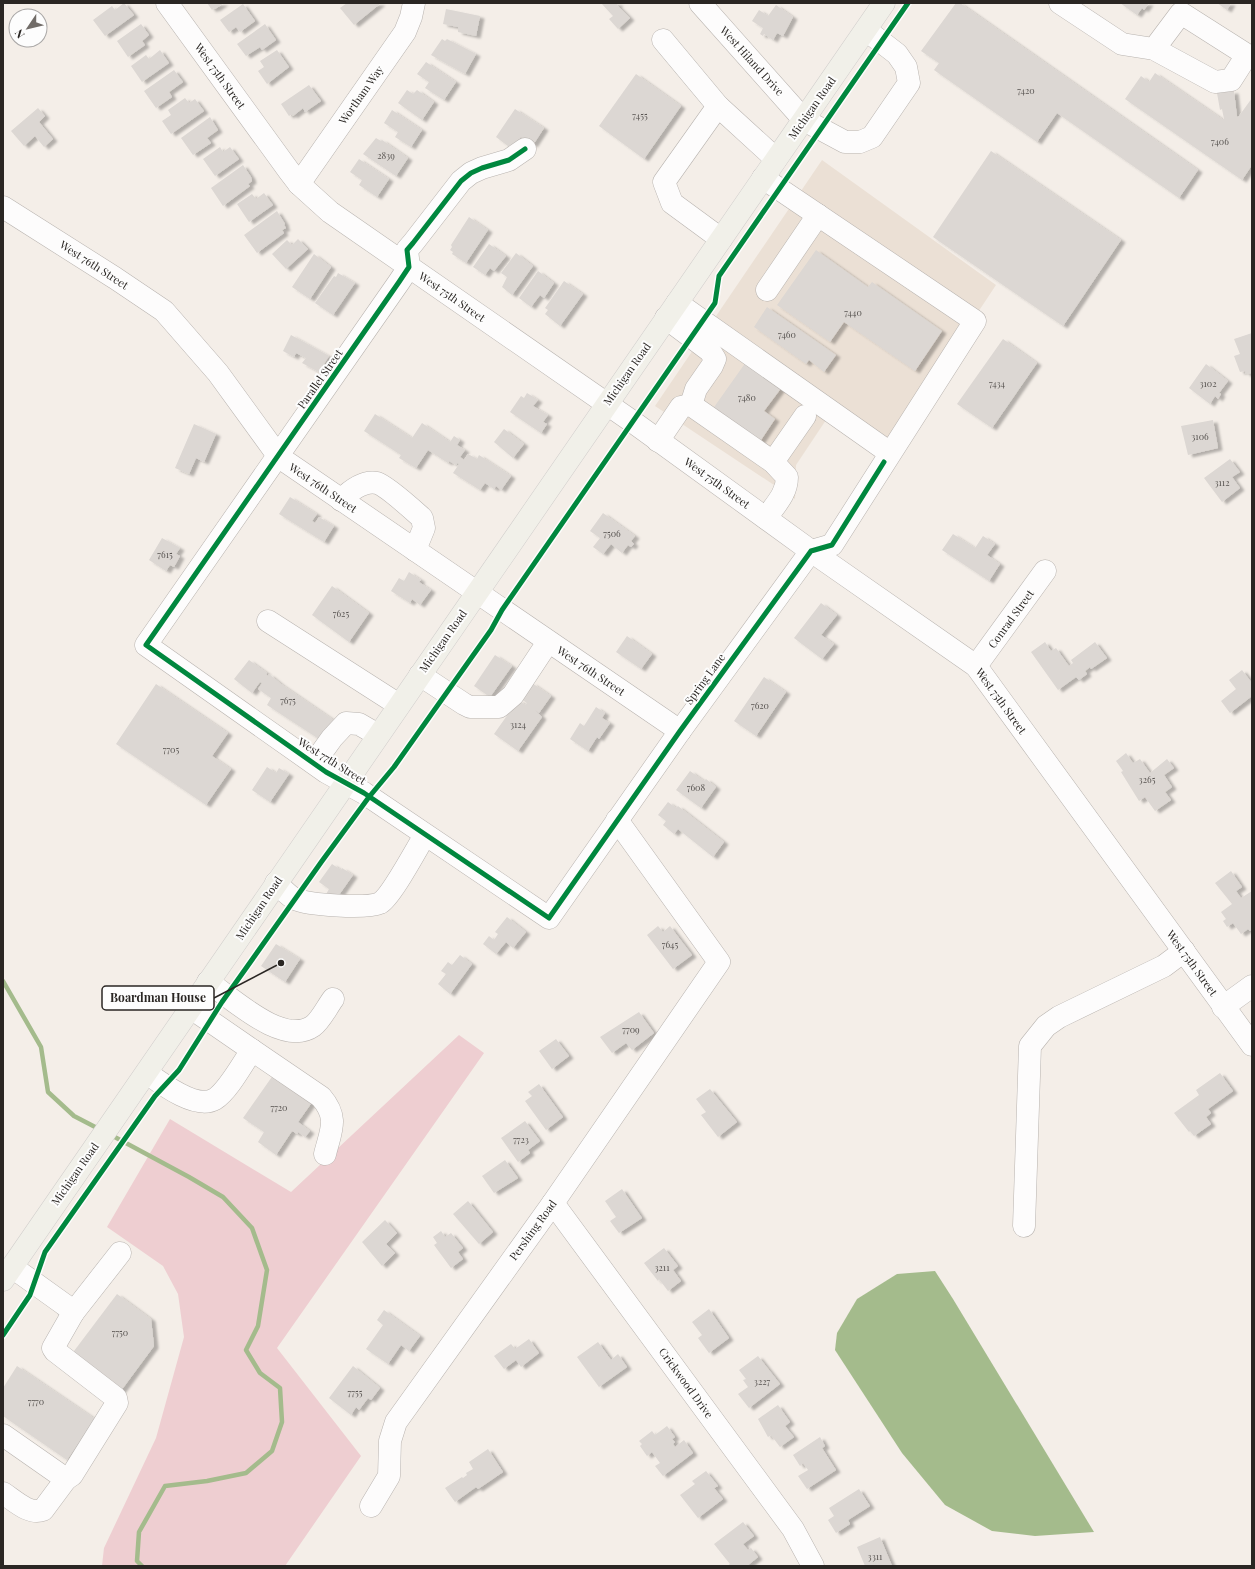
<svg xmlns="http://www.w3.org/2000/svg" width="1255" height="1569" font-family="'Playfair Display',serif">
	<defs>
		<filter id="shadow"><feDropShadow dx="4.5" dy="2.5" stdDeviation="1" flood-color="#0004"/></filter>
	</defs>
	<rect width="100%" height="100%" fill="#f4eee8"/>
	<polygon fill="#ebe0d5" points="822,160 996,285 882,457 828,417 796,465 795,499 655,406"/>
	<polygon fill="#eeced1" points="459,1035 484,1053 277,1348 361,1456 285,1566 102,1566 104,1548 156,1438 184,1337 178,1294 163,1266 107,1227 170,1119 291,1192"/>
	<polygon fill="#a4bb8c" points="935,1271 953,1299 1094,1532 1035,1536 992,1531 945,1505 902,1453 835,1350 837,1333 857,1299 897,1274"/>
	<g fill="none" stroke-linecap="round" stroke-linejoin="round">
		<g stroke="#a4bb8c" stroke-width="4.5">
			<polyline points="3,981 41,1047 48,1092 74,1116 99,1129"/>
			<polyline points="111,1135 189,1177 223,1197 252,1228 267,1270 258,1326 246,1350 260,1373 280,1388 282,1422 272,1451 246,1473 207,1481 165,1486 139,1532 137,1561 142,1566"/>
		</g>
	</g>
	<g fill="#dcd7d3" filter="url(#shadow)">
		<polygon points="124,3 134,15 105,36 93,20 112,6 115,10"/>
		<polygon points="207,3 224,3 215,9 214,8 212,10"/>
		<polygon points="347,3 381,3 354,25 340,8"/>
		<polygon points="601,3 619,3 617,5 630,18 618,29 609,19 613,16"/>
		<polygon points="956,3 960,3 1198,170 1179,198 1057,113 1037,142 934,70 939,63 921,51"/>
		<polygon points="1120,3 1149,3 1144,10 1142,8 1137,15"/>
		<polygon points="1217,3 1231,3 1227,10"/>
		<polygon points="243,4 255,21 240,32 236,27 229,32 220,20"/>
		<polygon points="776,5 793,17 783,36 777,33 773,40 764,34 763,36 760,34 763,28 752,21 759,10 768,16"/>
		<polygon points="446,9 480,16 476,36 458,32 458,27 443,24"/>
		<polygon points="141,24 149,35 142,41 145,45 128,57 117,41"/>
		<polygon points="265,24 276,40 262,50 260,47 246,56 237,44"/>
		<polygon points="442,39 445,41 447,39 476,54 465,74 431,55"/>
		<polygon points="160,50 169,63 142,82 131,66 146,55 149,59"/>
		<polygon points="277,50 289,67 267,84 258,71 264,67 260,61"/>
		<polygon points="426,62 456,82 444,100 425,88 429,82 417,74"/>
		<polygon points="174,70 183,82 169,92 172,97 156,108 144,91"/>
		<polygon points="1155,73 1222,119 1224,119 1222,109 1220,110 1217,93 1234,91 1237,117 1239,116 1252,98 1252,165 1242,180 1125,99 1141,76 1149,82"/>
		<polygon points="636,74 681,106 644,159 599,126"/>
		<polygon points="309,85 321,101 305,112 303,108 293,116 292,114 289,116 281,104"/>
		<polygon points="407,90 413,94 417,90 434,102 422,120 398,103"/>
		<polygon points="185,98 189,103 195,99 204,111 171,134 162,121 171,115 168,110"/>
		<polygon points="38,108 45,116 39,122 53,139 44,147 35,136 24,146 11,131"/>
		<polygon points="515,109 544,128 533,145 521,137 512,149 496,137"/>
		<polygon points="392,110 422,130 411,147 395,137 398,132 384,123"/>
		<polygon points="210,117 218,130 207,138 211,143 193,155 181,138"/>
		<polygon points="376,138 381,141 382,140 408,158 396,176 363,154"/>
		<polygon points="220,147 223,152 230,147 239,159 215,176 203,159"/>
		<polygon points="991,151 1121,240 1063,326 933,237"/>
		<polygon points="359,159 389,179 377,197 359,185 362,180 350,172"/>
		<polygon points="243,165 251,177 252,181 248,184 250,186 223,206 211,188"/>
		<polygon points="264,193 273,205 249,222 237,204 252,194 256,199"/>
		<polygon points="277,211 285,224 284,225 286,228 282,230 284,233 257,253 244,235"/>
		<polygon points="469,217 488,230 466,263 452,254 453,252 450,250 452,247 451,245"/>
		<polygon points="298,239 308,249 286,269 272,254 287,240 292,245"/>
		<polygon points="489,244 506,256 494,271 490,268 485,275 473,267"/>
		<polygon points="816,250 868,287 872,282 942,331 915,371 844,322 830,342 777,305"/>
		<polygon points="516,253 533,266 512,295 502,287 507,277 501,273"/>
		<polygon points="314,254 331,267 310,299 292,287"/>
		<polygon points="538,271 554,283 544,298 540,295 531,307 519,298"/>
		<polygon points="338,273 355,283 333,315 315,303 334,276 336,277"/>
		<polygon points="564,281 583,294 560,326 545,314 548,310 545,308"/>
		<polygon points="767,307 836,355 824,372 809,360 806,364 754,327"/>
		<polygon points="1252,333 1252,373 1246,374 1245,371 1240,372 1234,356 1240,354 1234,339"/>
		<polygon points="291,335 329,356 319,372 302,363 306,358 296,353 294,357 283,351"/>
		<polygon points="1003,339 1037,363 992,428 957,404"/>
		<polygon points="746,362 782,387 764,411 775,419 759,443 712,410"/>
		<polygon points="1206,364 1228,381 1219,393 1221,394 1218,399 1215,396 1210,404 1189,388"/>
		<polygon points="527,393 538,400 533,406 548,415 543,422 547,424 541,433 510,412 521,396 524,398"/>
		<polygon points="375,414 412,438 422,423 450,442 454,436 460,440 457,445 465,450 460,457 464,460 468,454 477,459 479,455 511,476 501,490 496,486 494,489 485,483 480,490 453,473 459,464 457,463 456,465 449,461 448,463 428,450 416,468 399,458 401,455 364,431"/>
		<polygon points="1213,420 1218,448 1188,455 1181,426"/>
		<polygon points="194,424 216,434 204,462 196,458 189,474 175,468"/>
		<polygon points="504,429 524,444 513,458 494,442"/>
		<polygon points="1230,459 1240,472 1232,477 1240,488 1222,502 1204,478"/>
		<polygon points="290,497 317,514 312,521 315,523 319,517 334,526 324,542 279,514"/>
		<polygon points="603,513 635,536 631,541 634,544 631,547 628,545 622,553 611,544 603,554 593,547 600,538 590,531"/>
		<polygon points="953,534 975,548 983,536 995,544 987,555 1000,564 989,581 942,550"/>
		<polygon points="162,538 180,548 176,554 180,556 174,567 170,565 166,571 149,560"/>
		<polygon points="409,572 421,580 419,582 431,590 420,605 412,599 410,603 391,591 399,578 404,581"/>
		<polygon points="332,586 369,613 349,642 312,615"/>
		<polygon points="821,603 837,615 821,635 834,644 822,659 794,638"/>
		<polygon points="627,636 652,654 641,669 616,652"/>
		<polygon points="1045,642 1051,651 1056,648 1069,666 1073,663 1071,660 1095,642 1107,658 1091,669 1090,667 1085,671 1087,674 1079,680 1076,677 1058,690 1031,652"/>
		<polygon points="495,655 512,666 490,697 474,686"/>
		<polygon points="249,660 267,673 266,674 268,676 269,674 281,684 335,721 322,741 267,705 271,698 258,689 262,683 260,682 252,693 234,679"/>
		<polygon points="1242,670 1252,683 1252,696 1230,713 1221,701 1236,689 1229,680"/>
		<polygon points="764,677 786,692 756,736 734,721"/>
		<polygon points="532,683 551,696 539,713 535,710 542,717 518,751 494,734 518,700 525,705 527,703 521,699"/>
		<polygon points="156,684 228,733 212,756 231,769 206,805 116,744"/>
		<polygon points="596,707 605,713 602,718 610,723 599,739 597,737 588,751 570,739 580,723 584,726"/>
		<polygon points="1126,753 1133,763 1140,759 1150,773 1167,759 1174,768 1164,775 1172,787 1165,792 1171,800 1155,811 1145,797 1139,801 1121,772 1123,771 1116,761"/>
		<polygon points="267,767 276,773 279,768 289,774 270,802 252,790"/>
		<polygon points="690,771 704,781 706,779 716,787 701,808 676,790"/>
		<polygon points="668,802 676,808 678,806 724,842 713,857 678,829 674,834 663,825 666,821 658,815"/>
		<polygon points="332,864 341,870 342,868 353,875 334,902 325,896 329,889 319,882"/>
		<polygon points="1231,871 1242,887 1236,891 1241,898 1252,891 1252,930 1250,931 1248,929 1241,934 1233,923 1227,927 1223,921 1226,919 1221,912 1232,904 1215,883"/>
		<polygon points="507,917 526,932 513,948 506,942 496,954 483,944 489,936 494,940 498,934 495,932"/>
		<polygon points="658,926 663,932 670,926 692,955 673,969 647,935"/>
		<polygon points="276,944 300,959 285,982 261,966"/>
		<polygon points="460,955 472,964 450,994 438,984 446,974 441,971 448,962 452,965"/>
		<polygon points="639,1012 654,1033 632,1050 626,1043 612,1053 600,1037"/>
		<polygon points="556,1039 569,1056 552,1069 539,1051"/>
		<polygon points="276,1071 315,1098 298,1122 310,1131 305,1137 298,1132 297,1134 292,1131 276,1155 258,1142 264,1132 243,1118"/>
		<polygon points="1220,1073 1233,1091 1208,1109 1211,1113 1206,1117 1211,1124 1194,1136 1190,1131 1189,1132 1174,1113 1199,1095 1196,1090"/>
		<polygon points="539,1084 563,1117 546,1130 525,1101 532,1096 528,1092"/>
		<polygon points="710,1089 737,1122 718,1137 701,1115 706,1112 696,1099"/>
		<polygon points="525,1121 540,1141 528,1150 530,1153 518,1162 501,1138"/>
		<polygon points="505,1160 518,1178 494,1193 482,1176"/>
		<polygon points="622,1189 642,1218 619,1233 610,1221 616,1217 605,1201"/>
		<polygon points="468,1201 493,1232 479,1244 453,1214"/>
		<polygon points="385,1220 397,1233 386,1244 395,1253 382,1266 362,1242"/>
		<polygon points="441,1231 445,1237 451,1233 463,1248 458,1252 463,1259 451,1268 434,1245 437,1243 433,1237"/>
		<polygon points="664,1248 678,1266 673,1270 681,1281 668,1291 659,1279 658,1281 644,1263"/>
		<polygon points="117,1294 151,1319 154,1346 120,1392 71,1355"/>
		<polygon points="709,1309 729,1338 709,1353 698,1338 702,1335 692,1322"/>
		<polygon points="384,1310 420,1336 409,1351 401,1345 388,1364 366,1349 383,1325 377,1320"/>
		<polygon points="529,1339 539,1353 521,1367 516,1360 504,1369 494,1356 511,1344 515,1349"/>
		<polygon points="598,1342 611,1360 618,1354 627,1367 599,1387 577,1357"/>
		<polygon points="758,1356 780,1384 749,1408 738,1394 748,1387 743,1380 746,1379 739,1370"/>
		<polygon points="17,1366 95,1419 67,1460 3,1416 3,1388"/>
		<polygon points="353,1366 380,1388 371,1400 368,1398 359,1410 356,1407 351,1415 329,1398"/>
		<polygon points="778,1405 790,1422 785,1426 794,1437 780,1447 771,1435 768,1437 758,1419"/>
		<polygon points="667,1426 675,1437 672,1439 675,1442 673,1444 675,1447 684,1440 693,1453 663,1476 655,1466 660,1463 652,1452 647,1456 640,1446 642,1444 639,1441 652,1431 655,1435"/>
		<polygon points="820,1437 825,1446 822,1448 836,1470 807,1489 798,1476 808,1470 803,1463 800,1466 793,1455"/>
		<polygon points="488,1449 503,1472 478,1489 476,1487 455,1502 445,1488 462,1477 463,1478 467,1475 466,1473 473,1469 469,1462"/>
		<polygon points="706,1471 718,1486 714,1488 723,1499 698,1518 680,1495 695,1484 692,1481"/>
		<polygon points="859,1489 870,1506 848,1520 850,1524 836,1533 828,1520 834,1516 829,1508"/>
		<polygon points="743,1522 754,1536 743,1544 748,1550 751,1548 758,1557 747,1566 727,1566 730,1564 714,1544"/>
		<polygon points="880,1537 892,1566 865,1566 857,1547"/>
	</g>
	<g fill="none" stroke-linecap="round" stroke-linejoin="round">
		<g stroke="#b8b3af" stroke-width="23">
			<g id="minor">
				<polyline points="167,3 289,171 299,184 330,212 633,422 811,551 976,666 1252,1045"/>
				<polyline points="700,3 804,120 845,142 860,142 872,137 909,83 906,67 897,54 866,30"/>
				<polyline points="1060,3 1122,44 1154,49 1215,82 1231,80 1247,55 1181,13 1154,49"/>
				<polyline points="663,40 718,106 776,159"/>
				<polyline points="718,106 664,182 672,203 721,239"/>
				<polyline points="525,149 509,160 482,168 471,173 461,181 413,243 407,250 409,267 399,282 146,645 326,772 364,793 549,918 680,731 811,551 832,545 975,321 763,178"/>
				<polyline points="299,184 405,32 411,17 414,3"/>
				<polyline points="3,207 115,278 164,311 218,373 279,457 680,731"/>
				<polyline points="767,290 818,215"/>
				<polyline points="677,303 890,453"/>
				<polyline points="666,318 710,351 715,359 712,366 696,389 691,405"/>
				<path d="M658,441L681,407L691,405L773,462L787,477C787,494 775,505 766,518"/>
				<polyline points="773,462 805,416"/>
				<path d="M341,500C350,491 363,480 377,483C387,486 413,510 422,518L424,528L415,550"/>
				<polyline points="268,621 399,705"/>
				<polyline points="976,666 1045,571"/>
				<polyline points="420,675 464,704 470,707 499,707 513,695 548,642"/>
				<polyline points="314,763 332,738 346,723 359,724 378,735"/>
				<path d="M276,883C282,888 288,896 295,899C308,905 366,909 380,903C391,897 417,848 425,835"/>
				<path d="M208,982C232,998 283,1047 313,1026C321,1020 327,1007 333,999"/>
				<polyline points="1223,1007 1252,986"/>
				<polyline points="191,1008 252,1050"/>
				<path d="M147,1073C162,1084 196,1110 215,1099C228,1091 243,1063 252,1050L321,1097C339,1118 331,1130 325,1154"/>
				<polyline points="553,1203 793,1529 813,1566"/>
				<polyline points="1024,1226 1030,1046 1046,1026 1059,1017 1164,966 1184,951"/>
				<polyline points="12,1267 65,1305 73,1313 53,1348 55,1351 116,1398 117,1403 72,1475 66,1479"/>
				<polyline points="73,1313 120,1253"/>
				<path d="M3,1435L66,1479L43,1510C29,1515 15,1501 3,1493"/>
				<polyline points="371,1506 389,1476 390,1441 396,1422 553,1203 719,962 617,820"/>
			</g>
		</g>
		<g stroke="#d0cdcb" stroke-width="23">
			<polyline id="major" points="3,1280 884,3"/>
		</g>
		<use href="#minor" stroke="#fdfcfc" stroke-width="22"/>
		<use href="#major" stroke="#f1f0e9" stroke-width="22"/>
		<g stroke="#fdfdfd" stroke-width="8">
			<g id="cycleway">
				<polyline points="525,149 509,160 482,168 471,173 461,181 413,243 407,250 409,267 399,282 146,645 326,772 364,793 549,918 680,731 811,551 832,545 884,462"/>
				<polyline points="3,1335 30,1295 45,1252 155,1096 179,1070 222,1002 322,861 369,797 394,767 491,630 502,610 715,303 719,276 908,3"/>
			</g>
		</g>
		<use href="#cycleway" stroke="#00873e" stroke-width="5"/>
	</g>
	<g text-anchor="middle" stroke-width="4" stroke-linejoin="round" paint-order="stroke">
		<g font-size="9" fill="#585451">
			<text x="1026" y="94">7420</text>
			<text x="640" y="119">7455</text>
			<text x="1220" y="145">7406</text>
			<text x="386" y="159">2839</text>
			<text x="853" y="316">7440</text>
			<text x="787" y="338">7460</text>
			<text x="997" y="387">7434</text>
			<text x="1208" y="387">3102</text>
			<text x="747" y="401">7480</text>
			<text x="1200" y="440">3106</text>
			<text x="1222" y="486">3112</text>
			<text x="612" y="537">7506</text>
			<text x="165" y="558">7615</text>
			<text x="341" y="617">7625</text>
			<text x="288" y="704">7675</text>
			<text x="760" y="709">7620</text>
			<text x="518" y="728">3124</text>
			<text x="171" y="753">7705</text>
			<text x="1147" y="783">3265</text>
			<text x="696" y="791">7608</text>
			<text x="670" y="948">7645</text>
			<text x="631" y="1033">7709</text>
			<text x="279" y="1111">7720</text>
			<text x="521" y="1143">7723</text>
			<text x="662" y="1271">3211</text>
			<text x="120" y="1336">7750</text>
			<text x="762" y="1385">3227</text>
			<text x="355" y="1396">7755</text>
			<text x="36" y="1405">7770</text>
			<text x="875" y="1560">3311</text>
		</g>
		<g font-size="11" fill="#2a2623" stroke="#fdfdfd">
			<text transform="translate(752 61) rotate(48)" y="4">West Hiland Drive</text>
			<text transform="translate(220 76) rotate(54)" y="4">West 75th Street</text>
			<text transform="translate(361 95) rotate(-55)" y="4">Wortham Way</text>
			<text transform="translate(812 108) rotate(-55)" y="4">Michigan Road</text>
			<text transform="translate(94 265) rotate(33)" y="4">West 76th Street</text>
			<text transform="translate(452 297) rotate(35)" y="4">West 75th Street</text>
			<text transform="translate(627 374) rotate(-55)" y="4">Michigan Road</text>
			<text transform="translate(320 379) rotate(-55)" y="4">Parallel Street</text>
			<text transform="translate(717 483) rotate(36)" y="4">West 75th Street</text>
			<text transform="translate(323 488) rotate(34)" y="4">West 76th Street</text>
			<text transform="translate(1011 619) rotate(-54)" y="4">Conrad Street</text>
			<text transform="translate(443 641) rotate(-55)" y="4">Michigan Road</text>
			<text transform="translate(591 671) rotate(34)" y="4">West 76th Street</text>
			<text transform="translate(705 679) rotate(-54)" y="4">Spring Lane</text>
			<text transform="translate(1001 701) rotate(54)" y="4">West 75th Street</text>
			<text transform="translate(332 761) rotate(32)" y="4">West 77th Street</text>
			<text transform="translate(259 908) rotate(-56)" y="4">Michigan Road</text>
			<text transform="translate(1192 963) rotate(54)" y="4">West 75th Street</text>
			<text transform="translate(75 1174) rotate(-55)" y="4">Michigan Road</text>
			<text transform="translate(533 1230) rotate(-54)" y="4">Pershing Road</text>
			<text transform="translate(686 1383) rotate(54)" y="4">Crickwood Drive</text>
		</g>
	</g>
	<path fill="none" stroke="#2a2623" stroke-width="1.5" d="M281 963L214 998"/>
	<circle fill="#2a2623" stroke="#fdfdfd" stroke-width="1.5" cx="281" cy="963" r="4"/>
	<rect fill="#fdfdfd" stroke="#2a2623" stroke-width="1.5" x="102" y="986" width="112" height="24" rx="4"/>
	<g font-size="12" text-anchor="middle" font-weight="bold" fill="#2a2623">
		<text x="158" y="1002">Boardman House</text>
	</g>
	<rect width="1255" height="1569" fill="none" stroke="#2a2623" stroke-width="8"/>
	<g transform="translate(28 28) rotate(235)"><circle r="19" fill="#fdfdfd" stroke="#a9a7a6"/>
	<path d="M0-3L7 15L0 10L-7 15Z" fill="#716c68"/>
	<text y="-6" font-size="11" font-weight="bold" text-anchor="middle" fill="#2a2623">N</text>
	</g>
</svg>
